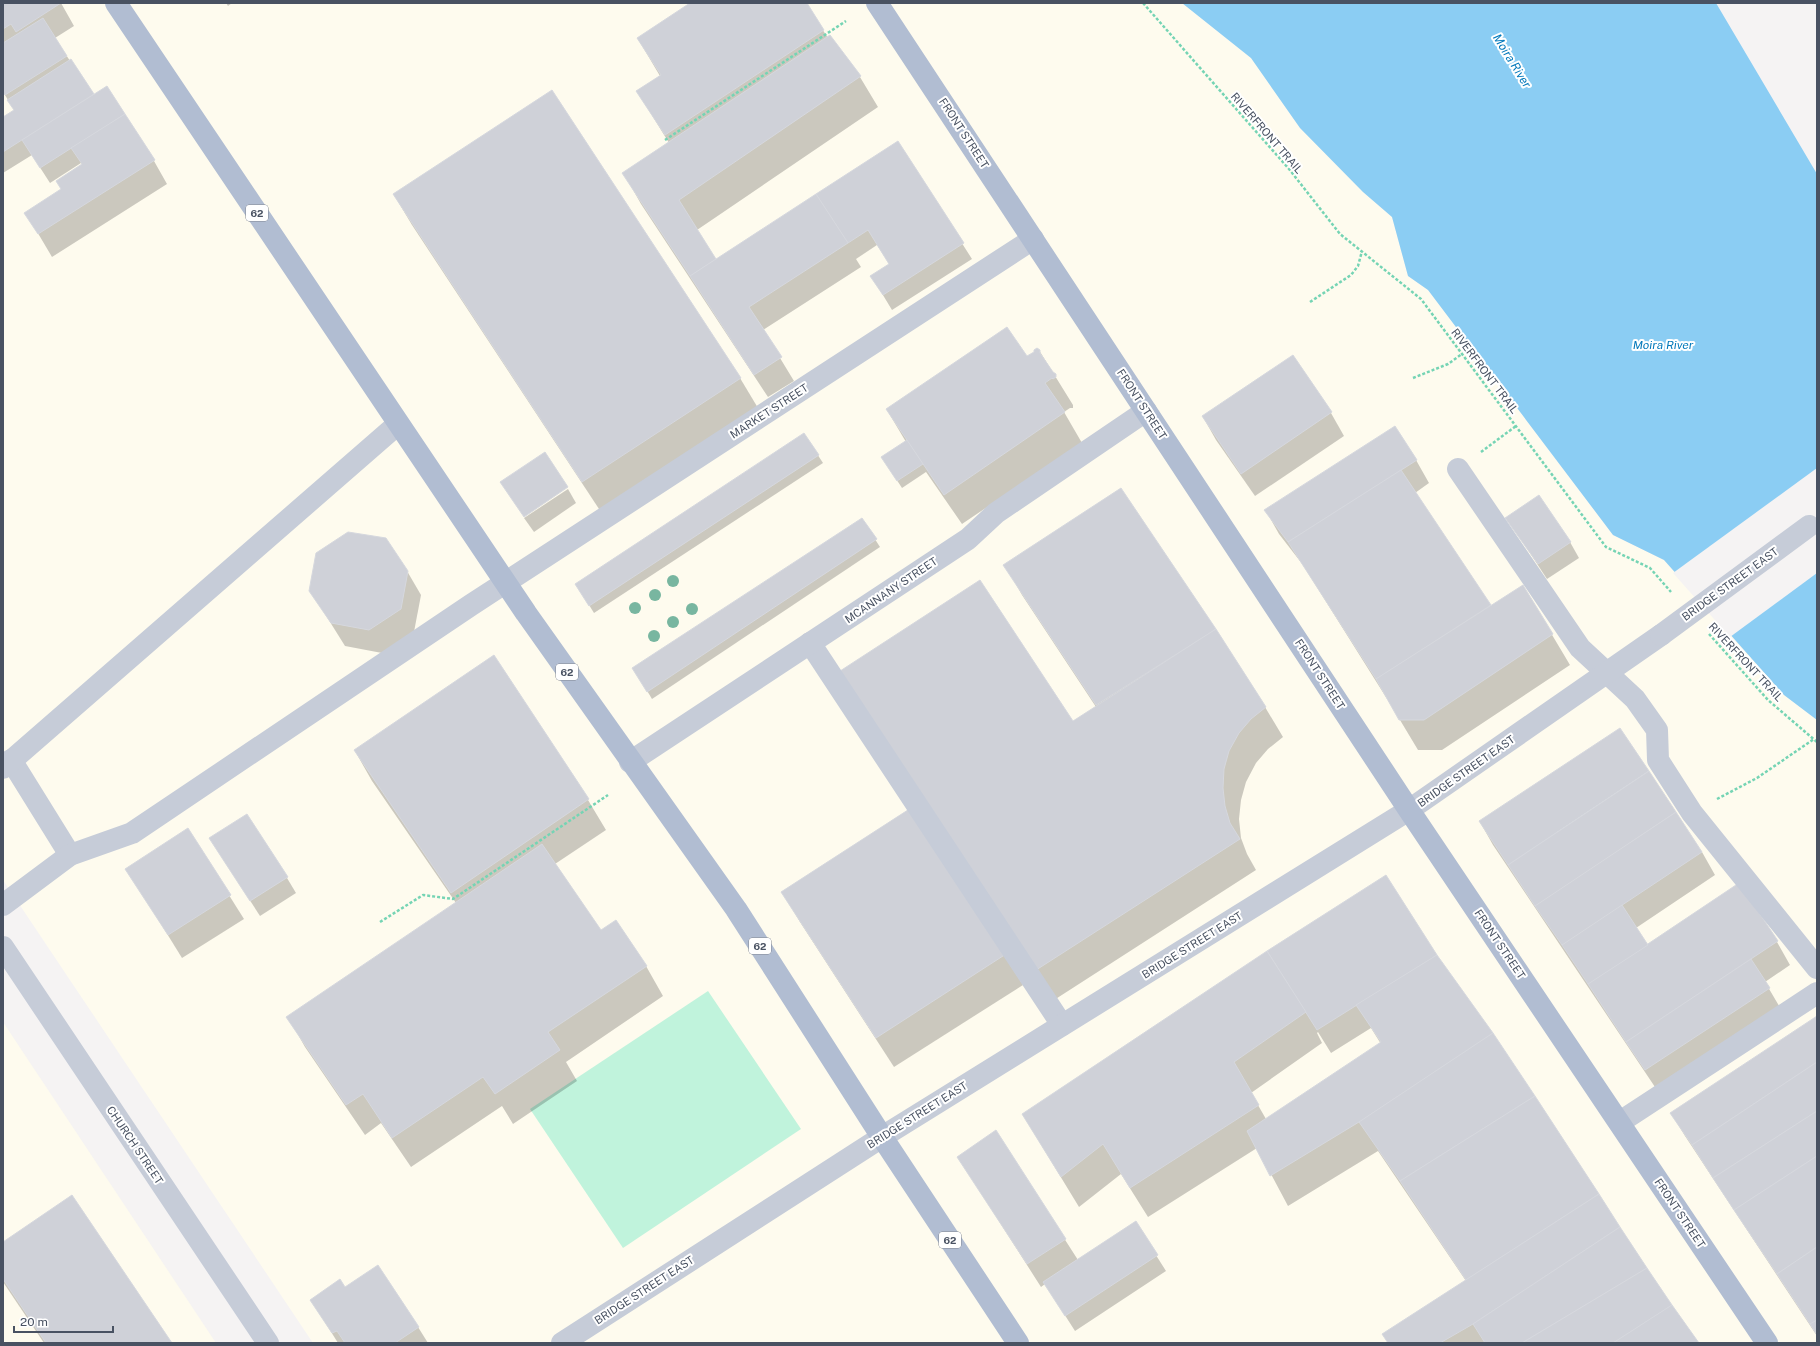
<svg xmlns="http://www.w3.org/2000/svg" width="1820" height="1346" font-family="'Public Sans',sans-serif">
	<rect width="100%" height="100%" fill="#f5f3f3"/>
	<g fill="#fefbee">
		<polygon points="3,3 1182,3 1251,58 1300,128 1363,192 1392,217 1408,276 1428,290 1613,535 1664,560 1784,695 1817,720 1817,1343 313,1343 3,880"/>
		<polygon points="3,1022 216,1343 3,1343"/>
	</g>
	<polygon fill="#c0f3dc" points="708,991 801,1129 623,1248 530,1109"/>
	<polygon fill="#8bcdf3" points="1182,3 1716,3 1817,174 1817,720 1784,695 1664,560 1613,535 1428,290 1408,276 1392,217 1363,192 1300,128 1251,58"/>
	<polygon fill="#f5f3f3" points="1817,468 1817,573 1730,637 1673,573"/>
	<g fill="#0003" fill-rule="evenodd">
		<polygon points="3,3 61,3 74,26 55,38 93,96 154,161 167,184 52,257 26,213 62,190 82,165 81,163 50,183 32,155 3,173 3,118 15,111 3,92"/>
		<polygon points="226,3 232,3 228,6"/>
		<polygon points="692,3 805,3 828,38 830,36 860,77 878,107 697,230 716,260 898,143 972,259 892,310 872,277 890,265 877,245 856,259 861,267 763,330 794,381 768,397 641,204 624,174 669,143 637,91 660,76 638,39"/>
		<polygon points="394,195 740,378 758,408 601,512 412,225"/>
		<polygon points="1039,350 1073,405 1073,408 1070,408 1064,412 1082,443 962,524 926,472 902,488 887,465 906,442 887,410 1027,358"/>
		<polygon points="1293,356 1331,413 1344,436 1255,496 1216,440 1203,417"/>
		<polygon points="804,434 823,463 594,613 581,592"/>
		<polygon points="1416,460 1429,483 1415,493 1490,607 1523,586 1570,665 1442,750 1418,750 1394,710 1303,565 1279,534 1266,511"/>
		<polygon points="568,489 576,503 534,532 524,518"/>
		<polygon points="1120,489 1265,707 1283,737 1268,749 1256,763 1246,782 1241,800 1239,819 1241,838 1247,854 1256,870 1051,1002 856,704 1072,722 1096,707 1022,595 1005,565"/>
		<polygon points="1507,518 1570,542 1579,558 1547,579"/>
		<polygon points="862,519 880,547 652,699 634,669"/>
		<polygon points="407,571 421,595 414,632 382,653 345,646 310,590"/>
		<polygon points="493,657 588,800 606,830 555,864 601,931 646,966 663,996 566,1062 577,1081 513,1124 502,1106 411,1167 381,1123 365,1135 305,1047 288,1017 456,903 372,781 355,751"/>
		<polygon points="910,809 1023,985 894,1067 800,922 782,892"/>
		<polygon points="1480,822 1702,852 1715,875 1636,928 1647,946 1777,942 1790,965 1765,982 1782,1011 1659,1093 1493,845"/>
		<polygon points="188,830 244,919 182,958 127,869"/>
		<polygon points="220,854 287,878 296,893 260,916"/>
		<path d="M1436,955L1646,1269L1697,1343H1389L1466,1281L1378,1151L1288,1206L1257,1148L1148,1217L1121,1174L1079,1207L1023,1115ZM1371,1028L1381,1044L1266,1119L1251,1093L1322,1043L1317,1033L1318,1032L1331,1053Z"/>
		<polygon points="1817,1017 1817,1336 1685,1136 1671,1113"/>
		<polygon points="996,1132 1078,1260 1135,1222 1166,1271 1075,1331 1045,1284 1041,1287 958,1157"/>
		<polygon points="3,1243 171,1343 44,1343 3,1282"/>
		<polygon points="345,1289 418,1327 428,1343 338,1343 311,1300"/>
	</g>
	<g fill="#cfd1d8" stroke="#d6d8de">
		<polygon points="3,3 61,3 16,32 11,24 3,29"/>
		<polygon points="690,3 807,3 824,30 665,135 636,91 661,75 637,38"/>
		<polygon points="43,18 67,56 5,95 3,92 3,43"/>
		<polygon points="830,35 861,76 679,200 716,259 690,276 622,173"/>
		<polygon points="71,59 94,94 3,152 3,117 14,110 7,100"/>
		<polygon points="107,86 125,114 40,168 22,140"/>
		<polygon points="552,90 741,378 582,482 393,194"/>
		<polygon points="125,114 155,160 38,234 24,213 61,189 56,181 82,164 71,148"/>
		<polygon points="898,141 964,243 883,295 870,276 889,264 868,230 848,243 816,194"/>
		<polygon points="816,194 848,243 749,307 782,357 754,375 690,276"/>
		<polygon points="1007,327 1027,356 1034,352 1034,350 1037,348 1040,350 1040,353 1053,372 1056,374 1056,377 1053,379 1052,378 1045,383 1065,412 944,495 886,409"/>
		<polygon points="1293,355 1332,412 1241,474 1202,416"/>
		<polygon points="1395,426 1417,460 1288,542 1264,510"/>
		<polygon points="804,433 819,455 589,606 575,584"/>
		<polygon points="907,440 923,464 897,481 881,457"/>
		<polygon points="545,452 568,487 524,517 500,482"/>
		<polygon points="1401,470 1491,605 1376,679 1288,542"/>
		<polygon points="1121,488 1216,629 1096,705 1003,565"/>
		<polygon points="1539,495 1571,542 1538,564 1505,518"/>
		<polygon points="862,518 877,539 647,692 632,668"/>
		<polygon points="348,532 386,538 408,571 401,609 369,630 331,623 309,591 316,553"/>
		<polygon points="980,580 1073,721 1216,629 1266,707 1251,719 1239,733 1229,751 1224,769 1223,788 1225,806 1230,823 1240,839 1033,972 837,673"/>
		<polygon points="1523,585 1553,634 1424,720 1399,720 1376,679"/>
		<polygon points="494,655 589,799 451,893 354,750"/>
		<polygon points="1620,728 1649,771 1508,865 1479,821"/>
		<polygon points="1649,771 1676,812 1535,906 1508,865"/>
		<polygon points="911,808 1006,954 876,1038 781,892"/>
		<polygon points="1676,812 1702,852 1562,945 1535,906"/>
		<polygon points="247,814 288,877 250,901 209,838"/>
		<polygon points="188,828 231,895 168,935 125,869"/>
		<polygon points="542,844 601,930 616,920 647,966 548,1032 560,1050 495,1094 483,1077 392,1138 363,1094 346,1105 286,1017"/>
		<polygon points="1386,875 1437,955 1317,1030 1267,951"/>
		<polygon points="1739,883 1778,941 1626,1042 1588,984"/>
		<polygon points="1622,905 1648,945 1588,984 1562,945"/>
		<polygon points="1267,951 1306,1012 1234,1062 1259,1105 1130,1188 1103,1144 1061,1177 1022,1114"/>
		<polygon points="1437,955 1493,1033 1359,1122 1270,1176 1247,1131 1381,1042 1356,1005"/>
		<polygon points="1751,959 1770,988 1645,1070 1626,1042"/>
		<polygon points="1817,1016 1817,1062 1692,1145 1670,1113"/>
		<polygon points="1493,1033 1535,1096 1400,1181 1359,1122"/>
		<polygon points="1817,1062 1817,1111 1713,1178 1692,1145"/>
		<polygon points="1535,1096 1599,1194 1466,1280 1400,1181"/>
		<polygon points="1817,1111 1817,1156 1734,1210 1713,1178"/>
		<polygon points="996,1130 1066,1239 1027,1264 957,1157"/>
		<polygon points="1817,1156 1817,1247 1777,1274 1734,1210"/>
		<polygon points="1599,1194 1620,1227 1473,1324 1440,1343 1388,1343 1382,1334"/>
		<polygon points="72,1195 172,1343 46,1343 3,1279 3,1242"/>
		<polygon points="1136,1221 1158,1255 1065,1316 1043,1282"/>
		<polygon points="1620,1227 1647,1268 1522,1343 1485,1343 1473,1324"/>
		<polygon points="1817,1247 1817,1320 1810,1324 1777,1274"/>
		<polygon points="378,1265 419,1327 395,1343 345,1343 337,1331 332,1333 310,1300 340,1279 345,1287"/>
		<polygon points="1647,1268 1672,1305 1613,1343 1522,1343"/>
		<polygon points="1672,1305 1699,1343 1613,1343"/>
		<polygon points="1817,1320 1817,1335 1810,1324"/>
	</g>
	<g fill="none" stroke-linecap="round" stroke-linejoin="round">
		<g stroke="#75d4b4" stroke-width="2.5" stroke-dasharray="3 2" stroke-linecap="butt">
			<polyline points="1143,3 1289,169 1340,234 1421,299 1606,547 1650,568 1671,592"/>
			<polyline points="665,140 846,21"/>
			<polyline points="1310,302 1351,275 1358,266 1362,251"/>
			<polyline points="1413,378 1448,364 1462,354"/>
			<polyline points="1481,452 1516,426"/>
			<polyline points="1709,634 1768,700 1817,742"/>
			<polyline points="1717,799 1757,778 1814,739"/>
			<polyline points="380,922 423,895 453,899 608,795"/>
		</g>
		<g stroke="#c6ccd8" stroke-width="22">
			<polyline points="1458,469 1580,648 1635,699 1657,730 1658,760 1692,813 1817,968"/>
			<polyline points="810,643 1062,1025"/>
			<polyline points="11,760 70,855"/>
			<polyline points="630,762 968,539 996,513 1146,411"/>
			<polyline points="3,768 398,424"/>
			<polyline points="3,905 70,855 132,833 471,605 1033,239"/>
			<polyline points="3,947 268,1343"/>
			<polyline points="1620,1122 1817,993"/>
			<polyline points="562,1343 882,1137 1409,810 1661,635"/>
		</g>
		<g stroke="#b1bdd2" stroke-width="22">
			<polyline points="116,3 526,613 736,909 882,1137 1018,1343"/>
			<polyline points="877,3 1409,810 1767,1343"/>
		</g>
		<polyline stroke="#c6ccd8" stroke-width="22" points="1661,635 1809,526"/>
	</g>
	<g fill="#78b6a0">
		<circle cx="673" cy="581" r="6"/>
		<circle cx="655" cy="595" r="6"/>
		<circle cx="635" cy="608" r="6"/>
		<circle cx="692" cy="609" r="6"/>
		<circle cx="673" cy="622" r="6"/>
		<circle cx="654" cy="636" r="6"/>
	</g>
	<g text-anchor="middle" stroke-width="4" stroke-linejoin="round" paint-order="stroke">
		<g fill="#fff" stroke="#808691" stroke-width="1">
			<rect x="246" y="205" width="22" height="16" rx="3"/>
			<rect x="556" y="664" width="22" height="16" rx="3"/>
			<rect x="749" y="938" width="22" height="16" rx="3"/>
			<rect x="939" y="1232" width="22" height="16" rx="3"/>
		</g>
		<g font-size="10" font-weight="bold" fill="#495262">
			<text x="257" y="217">62</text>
			<text x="567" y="676">62</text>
			<text x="760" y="950">62</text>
			<text x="950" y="1244">62</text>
		</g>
		<g font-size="11" fill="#495262" stroke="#fff">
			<text transform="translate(964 133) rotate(57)" y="4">FRONT STREET</text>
			<text transform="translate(1267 133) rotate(49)" y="4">RIVERFRONT TRAIL</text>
			<text transform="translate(1485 371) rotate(53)" y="4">RIVERFRONT TRAIL</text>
			<text transform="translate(1142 404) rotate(57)" y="4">FRONT STREET</text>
			<text transform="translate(769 411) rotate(-33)" y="4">MARKET STREET</text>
			<text transform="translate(1730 584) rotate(-36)" y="4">BRIDGE STREET EAST</text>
			<text transform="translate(891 590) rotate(-34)" y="4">MCANNANY STREET</text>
			<text transform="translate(1746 662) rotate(47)" y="4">RIVERFRONT TRAIL</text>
			<text transform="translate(1320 674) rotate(57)" y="4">FRONT STREET</text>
			<text transform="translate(1466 771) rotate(-35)" y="4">BRIDGE STREET EAST</text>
			<text transform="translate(1500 944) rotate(56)" y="4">FRONT STREET</text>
			<text transform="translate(1192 945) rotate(-32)" y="4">BRIDGE STREET EAST</text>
			<text transform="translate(917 1115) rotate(-32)" y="4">BRIDGE STREET EAST</text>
			<text transform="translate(135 1145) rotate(56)" y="4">CHURCH STREET</text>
			<text transform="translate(1680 1213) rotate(56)" y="4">FRONT STREET</text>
			<text transform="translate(644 1290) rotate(-33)" y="4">BRIDGE STREET EAST</text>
		</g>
		<g font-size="12" font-style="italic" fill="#0379bb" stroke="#fff">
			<text transform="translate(1512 61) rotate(58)" y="4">Moira River</text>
			<text x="1663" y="349">Moira River</text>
		</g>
	</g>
	<rect width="1820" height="1346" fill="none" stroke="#495262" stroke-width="8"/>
	<path d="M14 1326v6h99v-6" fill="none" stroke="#495262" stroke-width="2"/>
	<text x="20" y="1326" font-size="12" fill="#495262" stroke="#ffffff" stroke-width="3" paint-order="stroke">20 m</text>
</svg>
